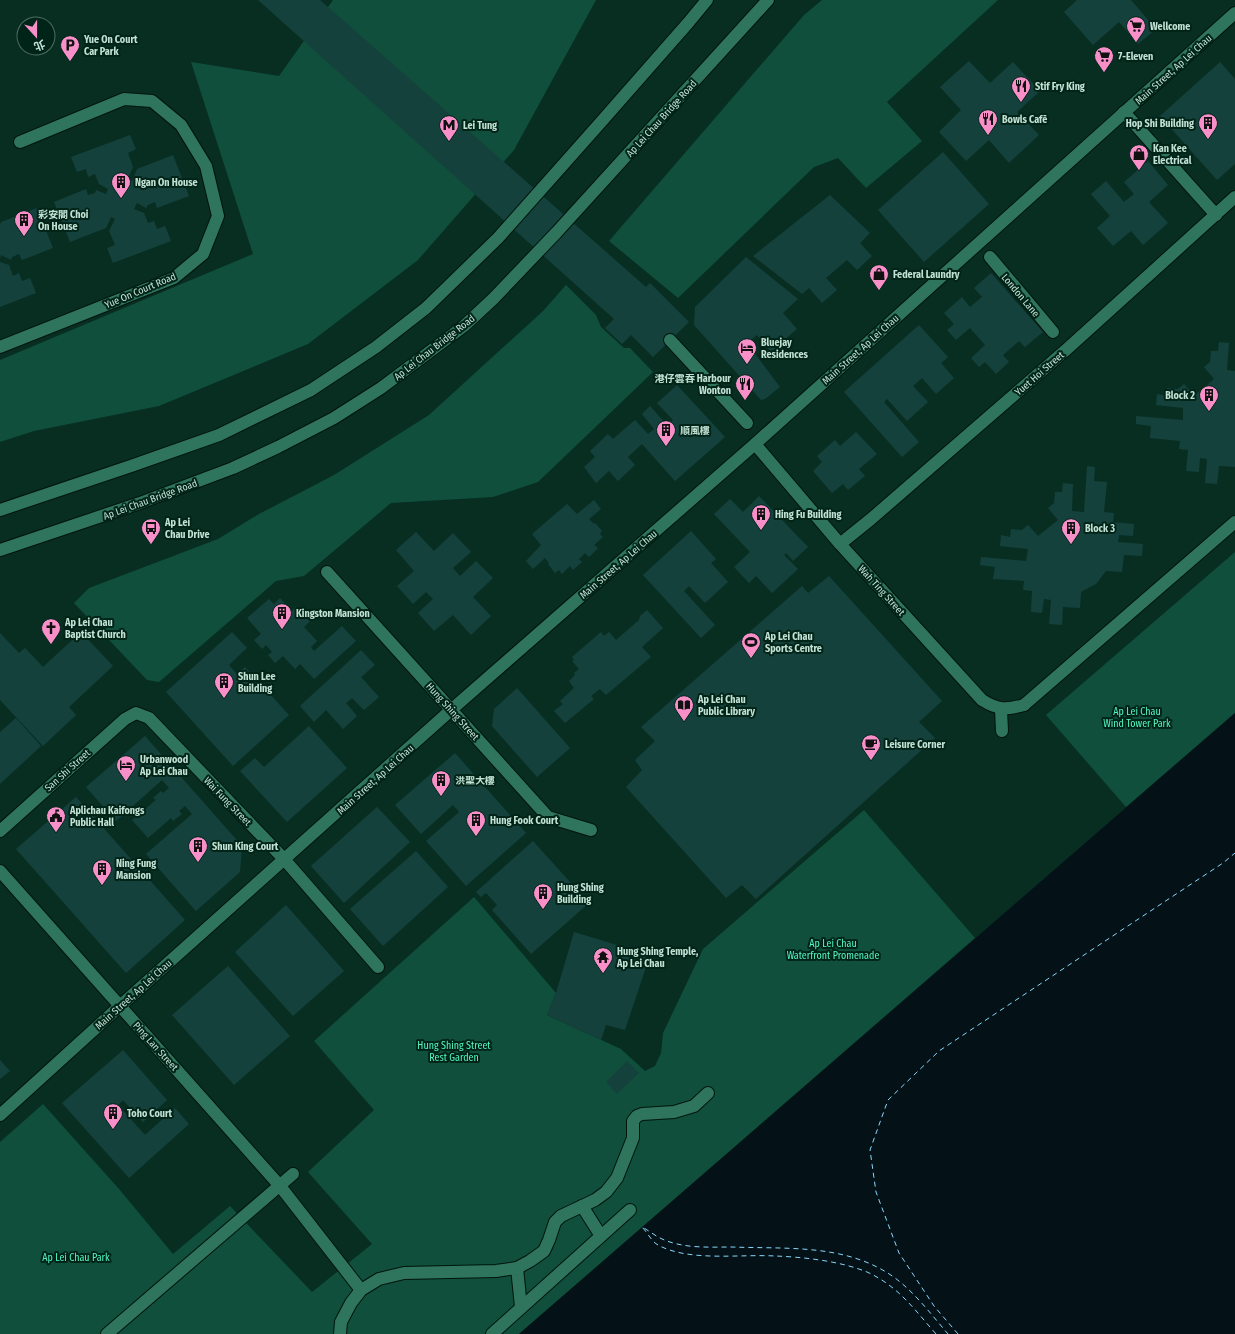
<svg xmlns="http://www.w3.org/2000/svg" width="1235" height="1334" font-family="'Fira Sans Condensed','Noto Sans TC',sans-serif">
	<rect width="100%" height="100%" fill="#082e22"/>
	<g fill="#0f4f3b">
		<polygon points="333,0 596,0 514,150 418,260 308,344 159,406 34,431 0,442 0,360 253,254 191,62 279,76"/>
		<polygon points="822,0 998,0 887,102 922,141 866,188 838,158 814,167 678,298 609,241 804,15"/>
		<polygon points="566,285 596,315 601,327 624,348 630,348 653,372 538,482 493,497 391,503 304,576 276,581 159,682 147,680 74,603 89,588 218,539 259,514 334,475 429,415 543,311"/>
		<polygon points="1235,552 1235,713 1126,807 1046,715"/>
		<polygon points="864,810 975,938 519,1334 0,1334 0,1142 43,1104 119,1189 173,1254 230,1206 312,1292 372,1244 308,1172 374,1110 314,1041 474,897 556,993 547,1015 621,1049 645,1071 655,1066 661,1053 663,1033 703,949"/>
	</g>
	<polygon fill="#041218" points="1235,713 1235,1334 519,1334"/>
	<g fill="none" stroke-linecap="round" stroke-linejoin="round">
		<g stroke="#88d8fb" stroke-width="1" stroke-dasharray="5 4" stroke-linecap="butt">
			<path d="M936,1334C914,1309 898,1286 867,1272C840,1261 803,1257 775,1256C739,1254 689,1262 658,1245C652,1242 647,1232 642,1227C648,1230 654,1235 660,1238C682,1249 709,1247 732,1247C784,1249 840,1244 886,1272C910,1286 930,1313 948,1334"/>
			<polyline points="958,1334 934,1306 899,1253 876,1192 870,1150 888,1100 939,1051 1223,863 1235,853"/>
		</g>
	</g>
	<g fill="#15413d">
		<polygon points="258,0 320,0 646,287 650,283 689,322 653,357 631,335 622,344 605,328 614,319"/>
		<polygon points="1077,0 1131,0 1156,29 1138,44 1119,22 1093,45 1064,12"/>
		<polygon points="969,61 990,83 1013,62 1040,91 1017,112 1039,135 1009,163 989,140 966,161 939,132 961,110 940,87"/>
		<polygon points="1220,62 1235,79 1235,164 1217,180 1160,116"/>
		<polygon points="130,135 136,149 128,153 133,167 128,179 132,181 137,169 173,155 189,196 157,208 155,202 148,205 146,208 137,203 134,209 144,213 148,223 154,221 157,229 165,226 171,241 113,263 107,248 115,245 109,231 115,219 111,217 106,228 70,242 54,202 86,189 88,195 95,193 96,190 106,194 108,189 99,184 95,174 88,177 86,169 77,172 71,157"/>
		<polygon points="943,152 989,204 924,262 878,210"/>
		<polygon points="1148,161 1168,185 1149,202 1168,223 1143,245 1131,231 1113,246 1097,228 1110,216 1091,194 1106,181 1124,202 1134,194 1124,182"/>
		<polygon points="830,195 870,233 860,243 872,256 857,270 847,260 826,278 837,290 822,303 809,288 802,294 753,256"/>
		<polygon points="37,208 53,248 22,260 19,254 12,257 11,260 1,255 0,259 0,225 1,222"/>
		<polygon points="746,257 798,299 783,313 797,329 771,352 757,335 747,343 780,387 765,399 761,400 694,325 695,307"/>
		<polygon points="0,262 9,265 13,276 19,273 22,281 30,278 36,293 0,307"/>
		<polygon points="991,273 1043,332 1025,347 1019,341 1003,355 1009,362 996,374 985,362 979,367 971,358 985,345 970,328 956,340 947,330 954,324 944,313 962,297 970,307 982,297 974,288"/>
		<polygon points="919,325 948,357 941,363 954,378 936,394 922,378 913,386 928,402 907,421 887,399 884,402 919,442 902,457 844,392"/>
		<polygon points="1219,342 1229,343 1227,370 1235,371 1235,467 1219,466 1217,484 1205,483 1207,459 1200,458 1199,472 1186,471 1188,450 1179,449 1180,441 1150,438 1151,426 1136,424 1136,416 1183,420 1183,408 1156,405 1157,394 1166,396 1167,388 1178,389 1184,384 1194,396 1214,379 1204,367 1210,362 1211,351 1218,351"/>
		<polygon points="677,385 725,437 675,481 642,444 628,457 635,465 618,481 609,471 596,483 584,467 595,457 590,451 608,434 613,439 635,420 648,434 654,429 642,414 650,406 667,425 673,420 657,403"/>
		<polygon points="856,432 877,454 859,469 865,476 848,490 843,484 832,493 813,471 822,462 817,456 835,440 840,446"/>
		<polygon points="1087,466 1095,467 1094,481 1107,482 1104,512 1114,513 1113,522 1134,524 1133,536 1119,535 1118,542 1143,544 1142,556 1124,555 1122,572 1106,571 1096,584 1081,592 1080,608 1063,607 1062,625 1049,624 1051,600 1044,599 1042,613 1031,612 1032,591 1023,590 1024,581 993,579 995,567 980,565 981,557 1026,561 1028,549 1000,546 1001,535 1010,537 1011,529 1022,530 1028,525 1038,536 1058,520 1048,508 1054,503 1055,492 1062,492 1063,483 1073,484 1072,511 1084,512"/>
		<polygon points="759,496 808,547 793,561 786,553 784,555 798,569 772,593 756,576 749,583 734,567 750,552 714,514 730,499 743,512"/>
		<polygon points="594,500 601,509 589,519 594,524 595,523 602,531 600,534 603,537 594,545 598,548 589,557 585,553 579,559 582,562 573,570 570,566 562,574 559,570 555,573 548,564 549,563 545,558 533,569 526,561 541,545 532,534 567,504 577,514"/>
		<polygon points="691,531 716,559 711,563 728,582 705,603 689,586 684,591 715,625 701,638 643,575"/>
		<polygon points="416,532 434,551 453,533 471,552 453,568 460,576 476,561 493,578 473,597 491,616 471,635 453,615 434,631 418,613 433,599 426,592 413,604 397,586 414,571 396,550"/>
		<polygon points="829,576 942,701 919,722 935,738 756,899 742,885 726,898 626,787 642,770 635,760 655,741 641,727 802,586 808,593"/>
		<polygon points="280,598 292,611 296,606 310,621 304,627 317,641 311,647 314,651 342,626 356,641 314,679 300,664 295,669 283,656 275,663 268,655 272,652 266,645 262,649 254,640 261,634 247,618 269,599 274,604"/>
		<polygon points="647,610 663,628 642,647 651,657 606,695 600,689 591,696 594,699 565,723 554,711 563,704 560,701 574,688 569,681 575,675 574,673 579,669 572,661 574,660 572,657 601,632 604,636 609,632 616,640 639,620 640,616"/>
		<polygon points="81,632 113,666 69,707 76,715 43,746 0,700 0,633 19,653 25,648 43,667"/>
		<polygon points="232,632 247,648 229,665 237,674 245,667 289,715 233,766 166,692"/>
		<polygon points="361,650 375,665 361,677 379,697 364,710 352,698 346,703 357,716 343,729 326,710 314,722 300,706"/>
		<polygon points="517,688 570,748 537,777 492,726 494,709"/>
		<polygon points="16,718 41,746 0,784 0,732"/>
		<polygon points="309,726 347,768 287,822 240,771 255,758 264,767"/>
		<polygon points="145,736 242,846 240,872 196,911 146,854 192,814 185,806 179,811 182,814 173,821 171,818 148,838 132,820 156,800 153,798 161,791 163,793 169,788 162,780 116,821 86,787"/>
		<polygon points="455,753 526,833 466,886 426,841 459,812 453,805 421,834 395,805"/>
		<polygon points="76,797 185,920 126,973 16,849"/>
		<polygon points="377,807 410,842 344,903 311,866"/>
		<polygon points="533,841 589,903 531,954 492,910 497,905 486,893 481,897 476,892"/>
		<polygon points="416,851 448,887 383,946 350,909"/>
		<polygon points="286,905 344,971 293,1016 235,952"/>
		<polygon points="574,932 650,955 625,1030 606,1025 601,1040 547,1015 556,993"/>
		<polygon points="228,966 290,1036 234,1085 172,1015"/>
		<polygon points="123,1050 167,1100 143,1122 123,1100 118,1105 145,1135 175,1108 189,1124 129,1178 62,1103"/>
		<polygon points="0,1060 10,1071 0,1079"/>
		<polygon points="627,1061 639,1073 617,1094 606,1082"/>
	</g>
	<g fill="none" stroke-linecap="round" stroke-linejoin="round">
		<g stroke="#01140d" stroke-width="14">
			<polyline id="service" points="1001,709 1002,731"/>
		</g>
		<g stroke="#01140d" stroke-width="14">
			<g id="pedestrian">
				<polyline points="990,257 1053,332"/>
				<polyline points="670,340 747,423"/>
				<polyline points="1024,705 1235,522"/>
				<polyline points="280,1186 361,1290"/>
				<polyline points="582,1206 601,1236"/>
				<polyline points="517,1268 521,1307"/>
				<polyline points="107,1334 293,1174"/>
				<polyline points="340,1334 341,1322 351,1303 361,1290 379,1279 404,1273 496,1271 517,1268 530,1261 544,1251 549,1240 555,1222 561,1216 595,1200 606,1192 617,1178 633,1138 633,1121 637,1116 642,1114 674,1112 694,1106 708,1093"/>
				<polyline points="492,1334 630,1210"/>
			</g>
		</g>
		<g stroke="#01140d" stroke-width="14">
			<g id="minor">
				<polyline points="1124,112 1216,215"/>
				<polyline points="0,347 174,278 203,254 218,216 206,166 181,125 152,101 124,99 20,142"/>
				<path d="M755,444L840,544L982,700C998,710 1006,710 1024,705"/>
				<polyline points="840,544 871,519 1067,349 1235,197"/>
				<polyline points="327,572 548,817 591,830"/>
				<polyline points="0,831 125,719 136,713 149,718 284,859 378,967"/>
				<polyline points="0,871 280,1186"/>
				<polyline points="0,1115 120,1006 451,710 755,444 1235,13"/>
			</g>
		</g>
		<g stroke="#01140d" stroke-width="14">
			<g id="secondary">
				<polyline points="0,510 131,466 219,435 311,390 376,347 426,308 498,238 601,122 688,23 707,0"/>
				<polyline points="0,550 140,503 233,468 278,447 334,418 381,388 464,326 493,299 556,233 768,0"/>
			</g>
		</g>
		<use href="#service" stroke="#2f745c" stroke-width="12"/>
		<use href="#pedestrian" stroke="#2f745c" stroke-width="12"/>
		<use href="#minor" stroke="#2f745c" stroke-width="12"/>
		<use href="#secondary" stroke="#2f745c" stroke-width="12"/>
	</g>
	<defs>
		<g id="supermarket-pin" transform="scale(1)"><path d="M0 17L-7.5 6A9.5 9.5 0 1 1 7.5 6Z" fill="#f98fc8" stroke="#002418"/><path d="M-6-5.5h2.5l.6 2H6L4.5 2H-2.5L-4.4-4H-6ZM-1.5 3.2a1.3 1.3 0 1 0 .1 0ZM3 3.2a1.3 1.3 0 1 0 .1 0Z" fill="#111"/></g>
		<g id="parking-pin" transform="scale(1)"><path d="M0 17L-7.5 6A9.5 9.5 0 1 1 7.5 6Z" fill="#f98fc8" stroke="#002418"/><path d="M-3.5-5.5H1a3.5 3.5 0 0 1 0 7H-1V5.5H-3.5ZM-1-3.4V-.6H.8a1.4 1.4 0 0 0 0-2.8Z" fill="#111"/></g>
		<g id="restaurant-pin" transform="scale(1)"><path d="M0 17L-7.5 6A9.5 9.5 0 1 1 7.5 6Z" fill="#f98fc8" stroke="#002418"/><path d="M-5-6h1v4h1v-4h1v4h1v-4h1v5L-1.5 .5V6h-2V.5L-5-1ZM5-6V6H3V1.5H1.5Q1.5-4 5-6Z" fill="#111"/></g>
		<g id="building-pin" transform="scale(1)"><path d="M0 17L-7.5 6A9.5 9.5 0 1 1 7.5 6Z" fill="#f98fc8" stroke="#002418"/><path d="M-4-6H4V6H1V3H-1V6H-4ZM-2.5-4.3h1.7v1.8h-1.7ZM.8-4.3h1.7v1.8H.8ZM-2.5-1h1.7V.8h-1.7ZM.8-1h1.7V.8H.8Z" fill="#111"/></g>
		<g id="metro-pin" transform="scale(1)"><path d="M0 17L-7.5 6A9.5 9.5 0 1 1 7.5 6Z" fill="#f98fc8" stroke="#002418"/><path d="M-5.5 5V-5H-3L0 0L3-5H5.5V5H3V-.5L0 4L-3-.5V5Z" fill="#111"/></g>
		<g id="shop-pin" transform="scale(1)"><path d="M0 17L-7.5 6A9.5 9.5 0 1 1 7.5 6Z" fill="#f98fc8" stroke="#002418"/><path d="M-5-2.5h2.3a2.7 3.5 0 0 1 5.4 0H5L5.5 6h-11ZM-1.5-2.5h3a1.5 2.3 0 0 0-3 0Z" fill="#111"/></g>
		<g id="hotel-pin" transform="scale(1)"><path d="M0 17L-7.5 6A9.5 9.5 0 1 1 7.5 6Z" fill="#f98fc8" stroke="#002418"/><path d="M-6-4.5h1.5V1H6V5H4.5V3h-9V5H-6ZM-4 0a1.8 1.8 0 1 1 3.6 0ZM.5 0V-2.5h3Q6-2.5 6 0Z" fill="#111"/></g>
		<g id="bus-pin" transform="scale(1)"><path d="M0 17L-7.5 6A9.5 9.5 0 1 1 7.5 6Z" fill="#f98fc8" stroke="#002418"/><path d="M-5-6H5V4H4V6H2V4H-2V6H-4V4H-5ZM-3.5-4V0h7V-4ZM-3.5 1.2v1.5H-2V1.2ZM2 1.2v1.5H3.5V1.2Z" fill="#111"/></g>
		<g id="church-pin" transform="scale(1)"><path d="M0 17L-7.5 6A9.5 9.5 0 1 1 7.5 6Z" fill="#f98fc8" stroke="#002418"/><path d="M-1.2-6h2.4v3.5h3.3v2.4h-3.3V6h-2.4V-.1h-3.3v-2.4h3.3Z" fill="#111"/></g>
		<g id="stadium-pin" transform="scale(1)"><path d="M0 17L-7.5 6A9.5 9.5 0 1 1 7.5 6Z" fill="#f98fc8" stroke="#002418"/><path d="M0-5a6.5 5 0 1 0 0 10a6.5 5 0 1 0 0-10ZM-3.5-1.8h7v3.6h-7Z" fill="#111"/></g>
		<g id="library-pin" transform="scale(1)"><path d="M0 17L-7.5 6A9.5 9.5 0 1 1 7.5 6Z" fill="#f98fc8" stroke="#002418"/><path d="M-6-4Q-3-5.5-.7-3.5V5Q-3 3-6 4ZM6-4Q3-5.5 .7-3.5V5Q3 3 6 4Z" fill="#111"/></g>
		<g id="cafe-pin" transform="scale(1)"><path d="M0 17L-7.5 6A9.5 9.5 0 1 1 7.5 6Z" fill="#f98fc8" stroke="#002418"/><path d="M-5.5-4.5H6V0H3Q3 3.5 0 3.5H-2.5Q-5.5 3.5-5.5 0ZM3-3.2v2h1.7v-2ZM-6 4.5H4V6H-6Z" fill="#111"/></g>
		<g id="civic-pin" transform="scale(1)"><path d="M0 17L-7.5 6A9.5 9.5 0 1 1 7.5 6Z" fill="#f98fc8" stroke="#002418"/><path d="M-.6-6.5H3V-4.5H.6V-3L4-1V1h2V6H-6V1h2V-1L-.6-3ZM-1.2 2.5V6h2.4V2.5Z" fill="#111"/></g>
		<g id="temple-pin" transform="scale(1)"><path d="M0 17L-7.5 6A9.5 9.5 0 1 1 7.5 6Z" fill="#f98fc8" stroke="#002418"/><path d="M0-6L5-2H3V0L6.5 2.5H4V6H1.5V3h-3V6H-4V2.5H-6.5L-3 0V-2H-5Z" fill="#111"/></g>
	</defs>
	<g fill-rule="evenodd">
		<use href="#supermarket-pin" x="1136" y="26"/>
		<use href="#parking-pin" x="70" y="45"/>
		<use href="#supermarket-pin" x="1104" y="56"/>
		<use href="#restaurant-pin" x="1021" y="86"/>
		<use href="#restaurant-pin" x="988" y="119"/>
		<use href="#building-pin" x="1208" y="123"/>
		<use href="#metro-pin" x="449" y="125"/>
		<use href="#shop-pin" x="1139" y="154"/>
		<use href="#building-pin" x="121" y="182"/>
		<use href="#building-pin" x="24" y="220"/>
		<use href="#shop-pin" x="879" y="274"/>
		<use href="#hotel-pin" x="747" y="348"/>
		<use href="#restaurant-pin" x="745" y="384"/>
		<use href="#building-pin" x="1209" y="395"/>
		<use href="#building-pin" x="666" y="430"/>
		<use href="#building-pin" x="761" y="514"/>
		<use href="#bus-pin" x="151" y="528"/>
		<use href="#building-pin" x="1071" y="528"/>
		<use href="#building-pin" x="282" y="613"/>
		<use href="#church-pin" x="51" y="628"/>
		<use href="#stadium-pin" x="751" y="642"/>
		<use href="#building-pin" x="224" y="682"/>
		<use href="#library-pin" x="684" y="705"/>
		<use href="#cafe-pin" x="871" y="744"/>
		<use href="#hotel-pin" x="126" y="765"/>
		<use href="#building-pin" x="441" y="780"/>
		<use href="#civic-pin" x="56" y="816"/>
		<use href="#building-pin" x="476" y="820"/>
		<use href="#building-pin" x="198" y="846"/>
		<use href="#building-pin" x="102" y="869"/>
		<use href="#building-pin" x="543" y="893"/>
		<use href="#temple-pin" x="603" y="957"/>
		<use href="#building-pin" x="113" y="1113"/>
	</g>
	<g text-anchor="middle" stroke-width="4" stroke-linejoin="round" paint-order="stroke">
		<g font-size="10" font-weight="bold" fill="#c1e2d4" stroke="#002418" text-anchor="start">
			<text x="1150" y="30">Wellcome</text>
			<text x="84" y="43">Yue On Court<tspan x="84" dy="12">Car Park</tspan></text>
			<text x="1118" y="60">7-Eleven</text>
			<text x="1035" y="90">Stif Fry King</text>
			<text x="1002" y="123">Bowls Cafē</text>
			<text x="1194" y="127" text-anchor="end">Hop Shi Building</text>
			<text x="463" y="129">Lei Tung</text>
			<text x="1153" y="152">Kan Kee<tspan x="1153" dy="12">Electrical</tspan></text>
			<text x="135" y="186">Ngan On House</text>
			<text x="38" y="218">彩安閣 Choi<tspan x="38" dy="12">On House</tspan></text>
			<text x="893" y="278">Federal Laundry</text>
			<text x="761" y="346">Bluejay<tspan x="761" dy="12">Residences</tspan></text>
			<text x="731" y="382" text-anchor="end">港仔雲吞 Harbour<tspan x="731" dy="12">Wonton</tspan></text>
			<text x="1195" y="399" text-anchor="end">Block 2</text>
			<text x="680" y="434">順風樓</text>
			<text x="775" y="518">Hing Fu Building</text>
			<text x="165" y="526">Ap Lei<tspan x="165" dy="12">Chau Drive</tspan></text>
			<text x="1085" y="532">Block 3</text>
			<text x="296" y="617">Kingston Mansion</text>
			<text x="65" y="626">Ap Lei Chau<tspan x="65" dy="12">Baptist Church</tspan></text>
			<text x="765" y="640">Ap Lei Chau<tspan x="765" dy="12">Sports Centre</tspan></text>
			<text x="238" y="680">Shun Lee<tspan x="238" dy="12">Building</tspan></text>
			<text x="698" y="703">Ap Lei Chau<tspan x="698" dy="12">Public Library</tspan></text>
			<text x="885" y="748">Leisure Corner</text>
			<text x="140" y="763">Urbanwood<tspan x="140" dy="12">Ap Lei Chau</tspan></text>
			<text x="455" y="784">洪聖大樓</text>
			<text x="70" y="814">Aplichau Kaifongs<tspan x="70" dy="12">Public Hall</tspan></text>
			<text x="490" y="824">Hung Fook Court</text>
			<text x="212" y="850">Shun King Court</text>
			<text x="116" y="867">Ning Fung<tspan x="116" dy="12">Mansion</tspan></text>
			<text x="557" y="891">Hung Shing<tspan x="557" dy="12">Building</tspan></text>
			<text x="617" y="955">Hung Shing Temple,<tspan x="617" dy="12">Ap Lei Chau</tspan></text>
			<text x="127" y="1117">Toho Court</text>
		</g>
		<g font-size="10" fill="#c1e2d4" stroke="#002418">
			<text transform="translate(1173 69) rotate(-42)" y="4">Main Street, Ap Lei Chau</text>
			<text transform="translate(661 118) rotate(-48)" y="4">Ap Lei Chau Bridge Road</text>
			<text transform="translate(140 290) rotate(-23)" y="4">Yue On Court Road</text>
			<text transform="translate(1021 295) rotate(50)" y="4">London Lane</text>
			<text transform="translate(434 347) rotate(-38)" y="4">Ap Lei Chau Bridge Road</text>
			<text transform="translate(860 349) rotate(-42)" y="4">Main Street, Ap Lei Chau</text>
			<text transform="translate(1039 373) rotate(-41)" y="4">Yuet Hoi Street</text>
			<text transform="translate(150 499) rotate(-20)" y="4">Ap Lei Chau Bridge Road</text>
			<text transform="translate(618 564) rotate(-41)" y="4">Main Street, Ap Lei Chau</text>
			<text transform="translate(882 590) rotate(48)" y="4">Wah Ting Street</text>
			<text transform="translate(453 711) rotate(48)" y="4">Hung Shing Street</text>
			<text transform="translate(67 770) rotate(-42)" y="4">San Shi Street</text>
			<text transform="translate(375 779) rotate(-42)" y="4">Main Street, Ap Lei Chau</text>
			<text transform="translate(228 801) rotate(46)" y="4">Wai Fung Street</text>
			<text transform="translate(133 994) rotate(-42)" y="4">Main Street, Ap Lei Chau</text>
			<text transform="translate(156 1046) rotate(48)" y="4">Ping Lan Street</text>
		</g>
		<g font-size="10" fill="#55f6c2" stroke="#002418">
			<text x="1137" y="715">Ap Lei Chau<tspan x="1137" dy="12">Wind Tower Park</tspan></text>
			<text x="833" y="947">Ap Lei Chau<tspan x="833" dy="12">Waterfront Promenade</tspan></text>
			<text x="454" y="1049">Hung Shing Street<tspan x="454" dy="12">Rest Garden</tspan></text>
			<text x="76" y="1261">Ap Lei Chau Park</text>
		</g>
	</g>
	<g transform="translate(36 36) rotate(159)"><circle r="19" fill="#002418" stroke="#4d7063"/>
	<path d="M0-3L7 15L0 10L-7 15Z" fill="#f98fc8"/>
	<text y="-6" font-size="11" font-weight="bold" text-anchor="middle" fill="#c1e2d4">北</text>
	</g>
</svg>
